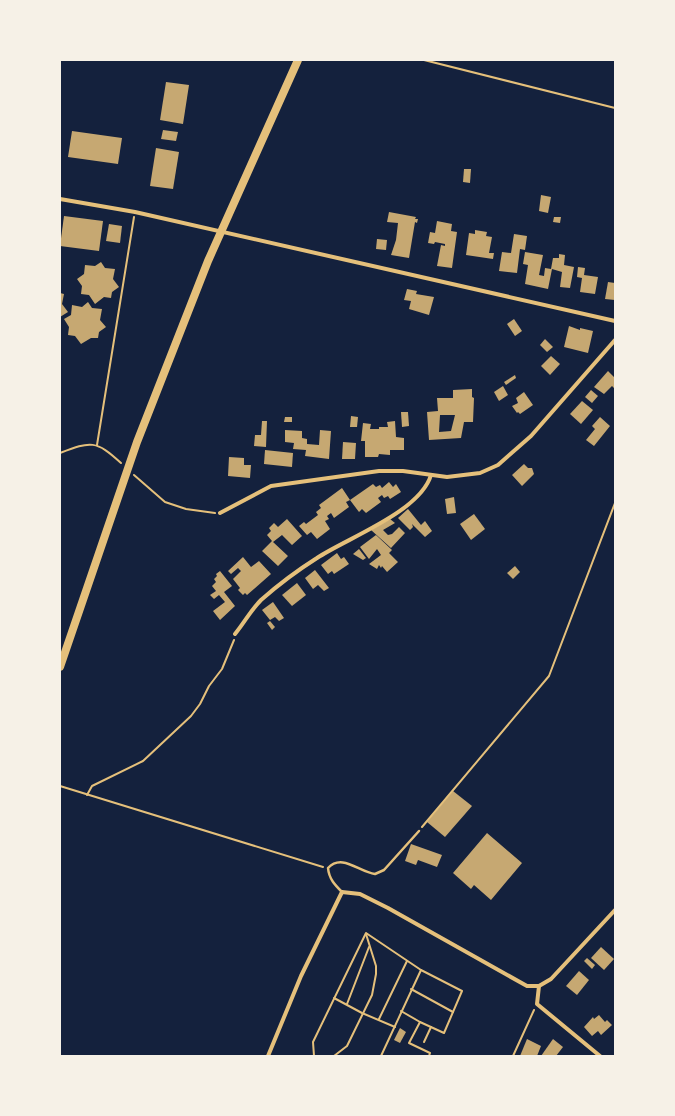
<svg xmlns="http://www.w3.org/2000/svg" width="675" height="1116" font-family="Roboto,sans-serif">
	<rect width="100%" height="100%" fill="#14213d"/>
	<g fill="#c6a872" fill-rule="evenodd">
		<polygon points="166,82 189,85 183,124 160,120"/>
		<polygon points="163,130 178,132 176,141 161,139"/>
		<polygon points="72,131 122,138 118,164 68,157"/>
		<polygon points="156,148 179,152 173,189 150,186"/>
		<polygon points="464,169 471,169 470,183 463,182"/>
		<polygon points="541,195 551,197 548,213 539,211"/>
		<polygon points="389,212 416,217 415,219 418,219 417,223 415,222 409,258 391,255 396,240 398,223 387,222"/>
		<polygon points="64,216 103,221 99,251 60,246"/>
		<polygon points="554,217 561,217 560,223 553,222"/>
		<polygon points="437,221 452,224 451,231 457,232 452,268 437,266 441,245 445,246 445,244 435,242 434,244 428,243 430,232 435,233"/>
		<polygon points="109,224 122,226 120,243 106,241"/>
		<polygon points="475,230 487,232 486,236 492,237 489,253 494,253 493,259 466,255 469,233 475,234"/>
		<polygon points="514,234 527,236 525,250 520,249 517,273 499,271 502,252 511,253"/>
		<polygon points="377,239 387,240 386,250 376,249"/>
		<polygon points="525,252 543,255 539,275 544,276 545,268 551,269 553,258 559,258 559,254 565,255 564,265 574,267 570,288 560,287 562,272 552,269 548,289 525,284 528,265 523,264"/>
		<polygon points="101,262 105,268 115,269 113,279 119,287 112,292 111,298 104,297 95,304 89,295 81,294 82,286 77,279 84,274 85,265 95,266"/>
		<polygon points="578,267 585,268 584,275 598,277 595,294 580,292 582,278 577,277"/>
		<polygon points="608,282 615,283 615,300 605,299"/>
		<polygon points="407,289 417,291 416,294 434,297 429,315 409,309 411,301 404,300"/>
		<polygon points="60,293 64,294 62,304 68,312 60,317"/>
		<polygon points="88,302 92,308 102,309 100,320 106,327 99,332 98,338 91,338 81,344 75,336 68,335 69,327 64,319 71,315 72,305 82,307"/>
		<polygon points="514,319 522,331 515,336 507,324"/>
		<polygon points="569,326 580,330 580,328 593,331 588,353 564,347"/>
		<polygon points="545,339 553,347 547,352 540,345"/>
		<polygon points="551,356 560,364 550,375 541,366"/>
		<polygon points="608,371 615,378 615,389 612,386 604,394 594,387"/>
		<polygon points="515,375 516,378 506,385 504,382"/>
		<polygon points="503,386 508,395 499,401 494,392"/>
		<path d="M472,389V397L474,398L473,422H464L461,438L429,440L427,412L438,411L437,398H453V390ZM440,415H455L451,431L439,432Z"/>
		<polygon points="591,390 598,396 592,403 585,397"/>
		<polygon points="524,392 533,405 520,414 518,412 517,413 512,406 518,403 516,398"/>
		<polygon points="582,401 593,410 581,424 570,414"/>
		<polygon points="401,412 408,412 409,426 402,427"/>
		<polygon points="351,416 358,417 357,427 350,427"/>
		<polygon points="285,417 292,417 292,422 284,422"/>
		<polygon points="600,417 610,426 594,446 586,440 595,429 592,426"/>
		<polygon points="262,421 267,421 266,447 254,446 255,435 261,435"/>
		<polygon points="395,421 396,437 404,438 404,450 390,450 390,455 379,454 378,457 365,457 365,441 361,441 363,423 371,424 370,429 379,429 379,427 388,427 387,422"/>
		<polygon points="285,430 302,431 302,438 307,439 307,444 319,445 320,430 331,431 329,459 305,456 306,450 293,449 294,443 285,442"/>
		<polygon points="343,442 356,443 355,459 342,459"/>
		<polygon points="265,450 293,453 292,467 264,464"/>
		<polygon points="229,457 244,458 244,465 251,465 250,478 228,476"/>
		<polygon points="524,464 528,468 532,468 534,474 522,486 512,475"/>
		<polygon points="389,482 393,487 396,484 401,492 390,499 388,496 384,498 382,495 378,498 381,502 366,513 362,509 359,512 350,500 373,484 376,487 380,485 382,488"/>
		<polygon points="342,488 350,500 346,502 349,507 334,518 331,513 327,516 329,519 325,521 330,529 317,539 311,532 307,535 299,526 304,522 306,524 318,515 316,512 321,508 319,505"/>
		<polygon points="454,497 456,513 447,514 445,499"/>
		<polygon points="408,509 421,525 425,521 432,531 425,537 412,524 413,527 410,530 398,518"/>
		<polygon points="474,514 485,529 471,540 460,524"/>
		<polygon points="287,519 302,536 292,545 282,535 273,542 288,556 278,566 262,551 272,541 267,535 271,531 269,528 274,523 278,527"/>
		<polygon points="390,519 395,523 383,530 388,535 392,534 399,527 405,533 391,548 371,530"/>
		<polygon points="376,535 392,550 389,553 398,562 387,572 382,566 381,568 379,565 377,569 369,564 381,555 377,549 369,559 360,547"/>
		<polygon points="359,549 366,558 363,560 353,554"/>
		<polygon points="337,553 341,559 344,557 349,564 334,574 332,571 328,574 321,565"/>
		<polygon points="243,557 251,567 259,561 271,574 247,595 245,593 243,595 238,590 240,588 233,579 241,571 238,568 231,574 228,571"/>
		<polygon points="515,566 520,572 513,579 507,573"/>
		<polygon points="315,570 329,588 324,591 318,585 313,589 305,578"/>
		<polygon points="220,571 232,586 224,592 235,606 220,620 213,611 225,602 219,595 214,599 210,595 216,591 212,586 216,582 214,579 217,576 216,574"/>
		<polygon points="297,583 306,595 292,606 282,595"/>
		<polygon points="273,602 284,618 279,621 275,617 270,620 262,610"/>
		<polygon points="270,621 275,627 272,630 267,623"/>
		<polygon points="453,791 472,806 445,837 427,822"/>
		<polygon points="487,833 522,863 491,900 474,885 471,889 453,873"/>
		<polygon points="411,844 442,855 437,867 418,860 416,865 405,861"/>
		<polygon points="601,947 614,959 604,970 591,958"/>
		<polygon points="587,958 595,965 592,969 584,961"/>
		<polygon points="579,971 589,980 577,995 566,986"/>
		<polygon points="599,1015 605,1022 607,1020 612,1025 601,1035 598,1031 592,1036 584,1027 593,1017 594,1019"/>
		<polygon points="400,1028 406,1032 400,1043 394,1040"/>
		<polygon points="527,1039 541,1046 537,1056 520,1056"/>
		<polygon points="553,1039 563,1047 556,1056 541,1056"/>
	</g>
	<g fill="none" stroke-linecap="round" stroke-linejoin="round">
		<g stroke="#e5c07b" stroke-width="2">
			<polyline points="424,60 615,108"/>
			<polyline points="97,445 134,217"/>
			<path d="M60,453C91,441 96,440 121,463"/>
			<polyline points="134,475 165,502 186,509 215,513"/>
			<polyline points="60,786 323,867"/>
			<polyline points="87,795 92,786 143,761 191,716 200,704 209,686 222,669 234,640"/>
			<polyline points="422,827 549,676 615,503"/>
			<polyline points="411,989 453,1012"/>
			<polyline points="334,998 362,1013 395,1027"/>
			<polyline points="347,1004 369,947"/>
			<polyline points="401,1011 420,1022"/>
			<polyline points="379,1019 407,961"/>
			<polyline points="424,1042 431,1027"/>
			<polyline points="314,1056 313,1042 366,933 421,970 462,991 444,1033 420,1022 409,1043 430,1053 429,1056"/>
			<polyline points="334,1056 347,1046 372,995 376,974 376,966 366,934"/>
			<polyline points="381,1056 421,970"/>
			<polyline points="513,1056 534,1010"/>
		</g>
		<path stroke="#e5c07b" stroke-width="2.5" d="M342,892C335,885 329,879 328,868C342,853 359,872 375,874L384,870L419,831"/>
		<g stroke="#e5c07b" stroke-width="4">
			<polyline points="60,199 135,212 615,321"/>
			<polyline points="220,513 271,486 379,471 403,471 447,477 480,473 498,465 531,436 615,340"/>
			<path d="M235,634C244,623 251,610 261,600C278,585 298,570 317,558C347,538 420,512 431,475"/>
			<polyline points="268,1056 301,976 342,892 360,894 388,908 527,986 539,986"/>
			<polyline points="600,1056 537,1004 539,986 551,979 615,910"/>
		</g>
		<polyline stroke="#e5c07b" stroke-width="8" points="60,667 137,442 208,261 298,60"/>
	</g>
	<rect width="675" height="1116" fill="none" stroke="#f6f1e7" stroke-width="122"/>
</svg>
